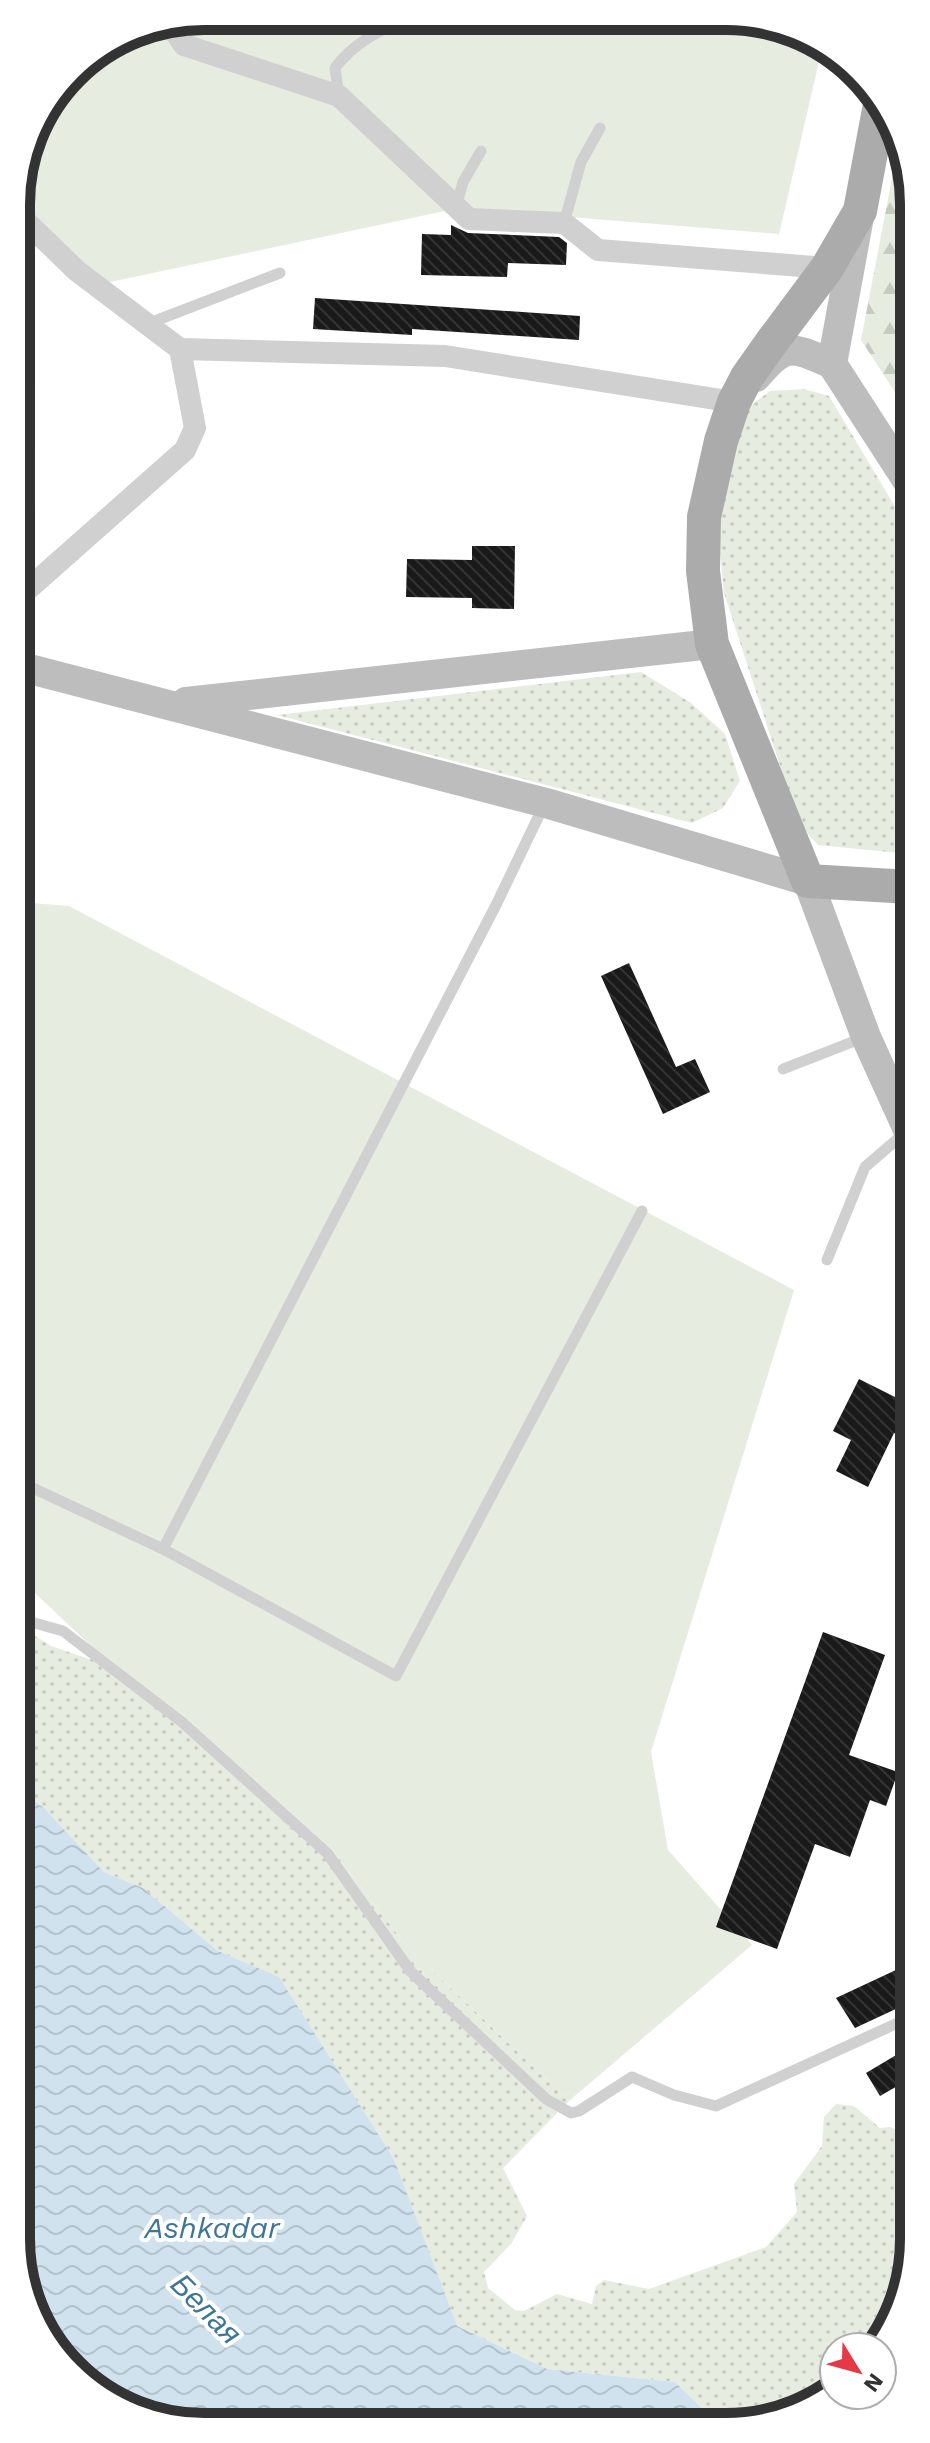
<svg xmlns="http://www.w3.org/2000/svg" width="930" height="2443" font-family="'Work Sans',sans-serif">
	<defs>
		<pattern id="grass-dots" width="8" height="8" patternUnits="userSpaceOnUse" patternTransform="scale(2)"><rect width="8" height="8" fill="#e6ecdf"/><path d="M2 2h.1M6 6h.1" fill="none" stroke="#c6cbc0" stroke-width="1.8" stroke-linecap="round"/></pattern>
		<pattern id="forest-firs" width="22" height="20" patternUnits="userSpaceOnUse" patternTransform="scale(2)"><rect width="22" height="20" fill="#e6ecdf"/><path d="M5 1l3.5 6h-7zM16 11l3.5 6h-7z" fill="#c6cbc0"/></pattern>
		<pattern id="water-waves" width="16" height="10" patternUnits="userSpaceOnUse" patternTransform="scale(2)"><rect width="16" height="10" fill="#cfe2ee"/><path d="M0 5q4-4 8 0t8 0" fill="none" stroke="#b2c2cd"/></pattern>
		<pattern id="building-back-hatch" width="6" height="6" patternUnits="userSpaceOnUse" patternTransform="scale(2)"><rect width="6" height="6" fill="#1a1a1a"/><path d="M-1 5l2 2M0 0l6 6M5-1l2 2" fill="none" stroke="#333"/></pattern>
	</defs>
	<rect width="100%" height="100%" fill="#fff"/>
	<g fill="url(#grass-dots)">
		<polygon points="804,389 829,396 909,530 910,854 818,845 799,824 724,593 718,531 732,452 750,406 770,391"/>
		<polygon points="641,672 691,703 725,734 740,781 723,808 692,823 277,715"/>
		<polygon points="20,1631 29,1632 51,1646 89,1659 105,1659 184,1716 334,1852 405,1944 569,2101 503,2168 527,2216 511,2244 484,2272 488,2288 515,2310 524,2311 557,2294 592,2304 596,2286 604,2280 649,2289 766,2247 797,2212 794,2184 822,2146 824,2117 836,2104 854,2106 880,2128 890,2127 906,2134 913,2149 914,2251 877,2347 834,2347 834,2381 774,2421 715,2421 675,2382 547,2369 456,2326 394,2159 279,1978 218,1951 143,1888 104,1872 45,1809 21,1791"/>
	</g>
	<polygon fill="url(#forest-firs)" points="899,142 908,156 908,412 861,340"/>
	<g fill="#e6ecdf">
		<polygon points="204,16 762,20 822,49 779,234 459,208 82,288 17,225 16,191 35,121 80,63 132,30"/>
		<polygon points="18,902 69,906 794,1290 651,1752 668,1850 752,1945 569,2101 405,1944 334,1852 184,1716 105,1659 20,1579"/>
	</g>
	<polygon fill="url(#water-waves)" points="21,1791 45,1809 104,1872 143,1888 218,1951 279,1977 394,2159 457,2326 547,2369 675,2382 715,2421 168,2423 80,2380 22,2287"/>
	<g fill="url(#building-back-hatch)">
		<polygon points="451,225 468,233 559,237 567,243 566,265 508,263 507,277 421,275 422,234 451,235"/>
		<polygon points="315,298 580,316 579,340 412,329 412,335 313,329"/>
		<polygon points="472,546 515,546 514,609 472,608 472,598 406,597 407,559 472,560"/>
		<polygon points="629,963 676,1067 695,1059 710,1092 663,1114 601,976"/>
		<polygon points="859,1379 911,1405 911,1442 894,1433 868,1487 836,1471 851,1440 833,1431"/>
		<polygon points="823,1632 885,1655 849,1755 898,1772 886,1806 870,1800 850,1857 815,1844 777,1949 716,1927"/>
		<polygon points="913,1962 913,2001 855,2028 836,1998"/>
		<polygon points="913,2045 913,2077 880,2096 866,2073"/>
	</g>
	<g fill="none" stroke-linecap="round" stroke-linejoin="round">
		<g stroke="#d0d0d0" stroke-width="11">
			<path d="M339,96L335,68C354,42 380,31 408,17"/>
			<polyline points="456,207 463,182 481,151"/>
			<polyline points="564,223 581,162 600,128"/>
			<polyline points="147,324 280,273"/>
			<polyline points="545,803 496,905 163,1549 396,1676 642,1211"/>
			<polyline points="783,1069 865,1037"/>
			<polyline points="827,1260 865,1167 907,1131"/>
			<polyline points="20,1482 163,1549"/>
			<polyline points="20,1619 63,1631 182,1722 327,1853 411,1972 546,2099 571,2113 579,2111 632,2077 674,2095 716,2106 913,2016"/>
		</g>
		<g stroke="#d0d0d0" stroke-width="22">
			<polyline points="169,23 184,45 339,96 469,219 564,223 598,250 827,268"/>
			<polyline points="16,212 77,271 180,349 445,356 734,402"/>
			<polyline points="18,598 185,450 195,428 180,349"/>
		</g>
		<g stroke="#bdbdbd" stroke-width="30">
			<polyline points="858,222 832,364 909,483"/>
			<path d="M756,377C786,341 792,347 832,364"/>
			<polyline points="18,666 546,803 808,881 866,1037 910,1134"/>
			<polyline points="186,702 712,644"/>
		</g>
		<polyline stroke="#ababab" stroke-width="34" points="879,110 860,211 827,268 771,343 747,377 734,402 721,441 704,517 703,571 712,644 808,881 910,887"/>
	</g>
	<g text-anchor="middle" stroke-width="8" stroke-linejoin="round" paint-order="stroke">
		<g font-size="30" font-style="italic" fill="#3f7597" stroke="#fff">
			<text x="212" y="2238">Ashkadar</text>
			<text transform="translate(206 2309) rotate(45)" y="10">Белая</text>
		</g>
	</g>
	<path d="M0 0H930V2443H0ZM204 30H726A174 174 0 0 1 900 204V2239A174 174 0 0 1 726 2413H204A174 174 0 0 1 30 2239V204A174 174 0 0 1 204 30Z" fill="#fff" fill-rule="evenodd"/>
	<path fill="none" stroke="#333" stroke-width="10" d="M204 30H726A174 174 0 0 1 900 204V2239A174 174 0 0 1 726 2413H204A174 174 0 0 1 30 2239V204A174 174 0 0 1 204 30Z"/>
	<g transform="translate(858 2371) rotate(127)"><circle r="38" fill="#ffffff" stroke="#adadad" stroke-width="2"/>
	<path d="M0-6L14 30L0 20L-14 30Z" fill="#e63946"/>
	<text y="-12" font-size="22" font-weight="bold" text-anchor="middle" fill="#333333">N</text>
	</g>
</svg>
